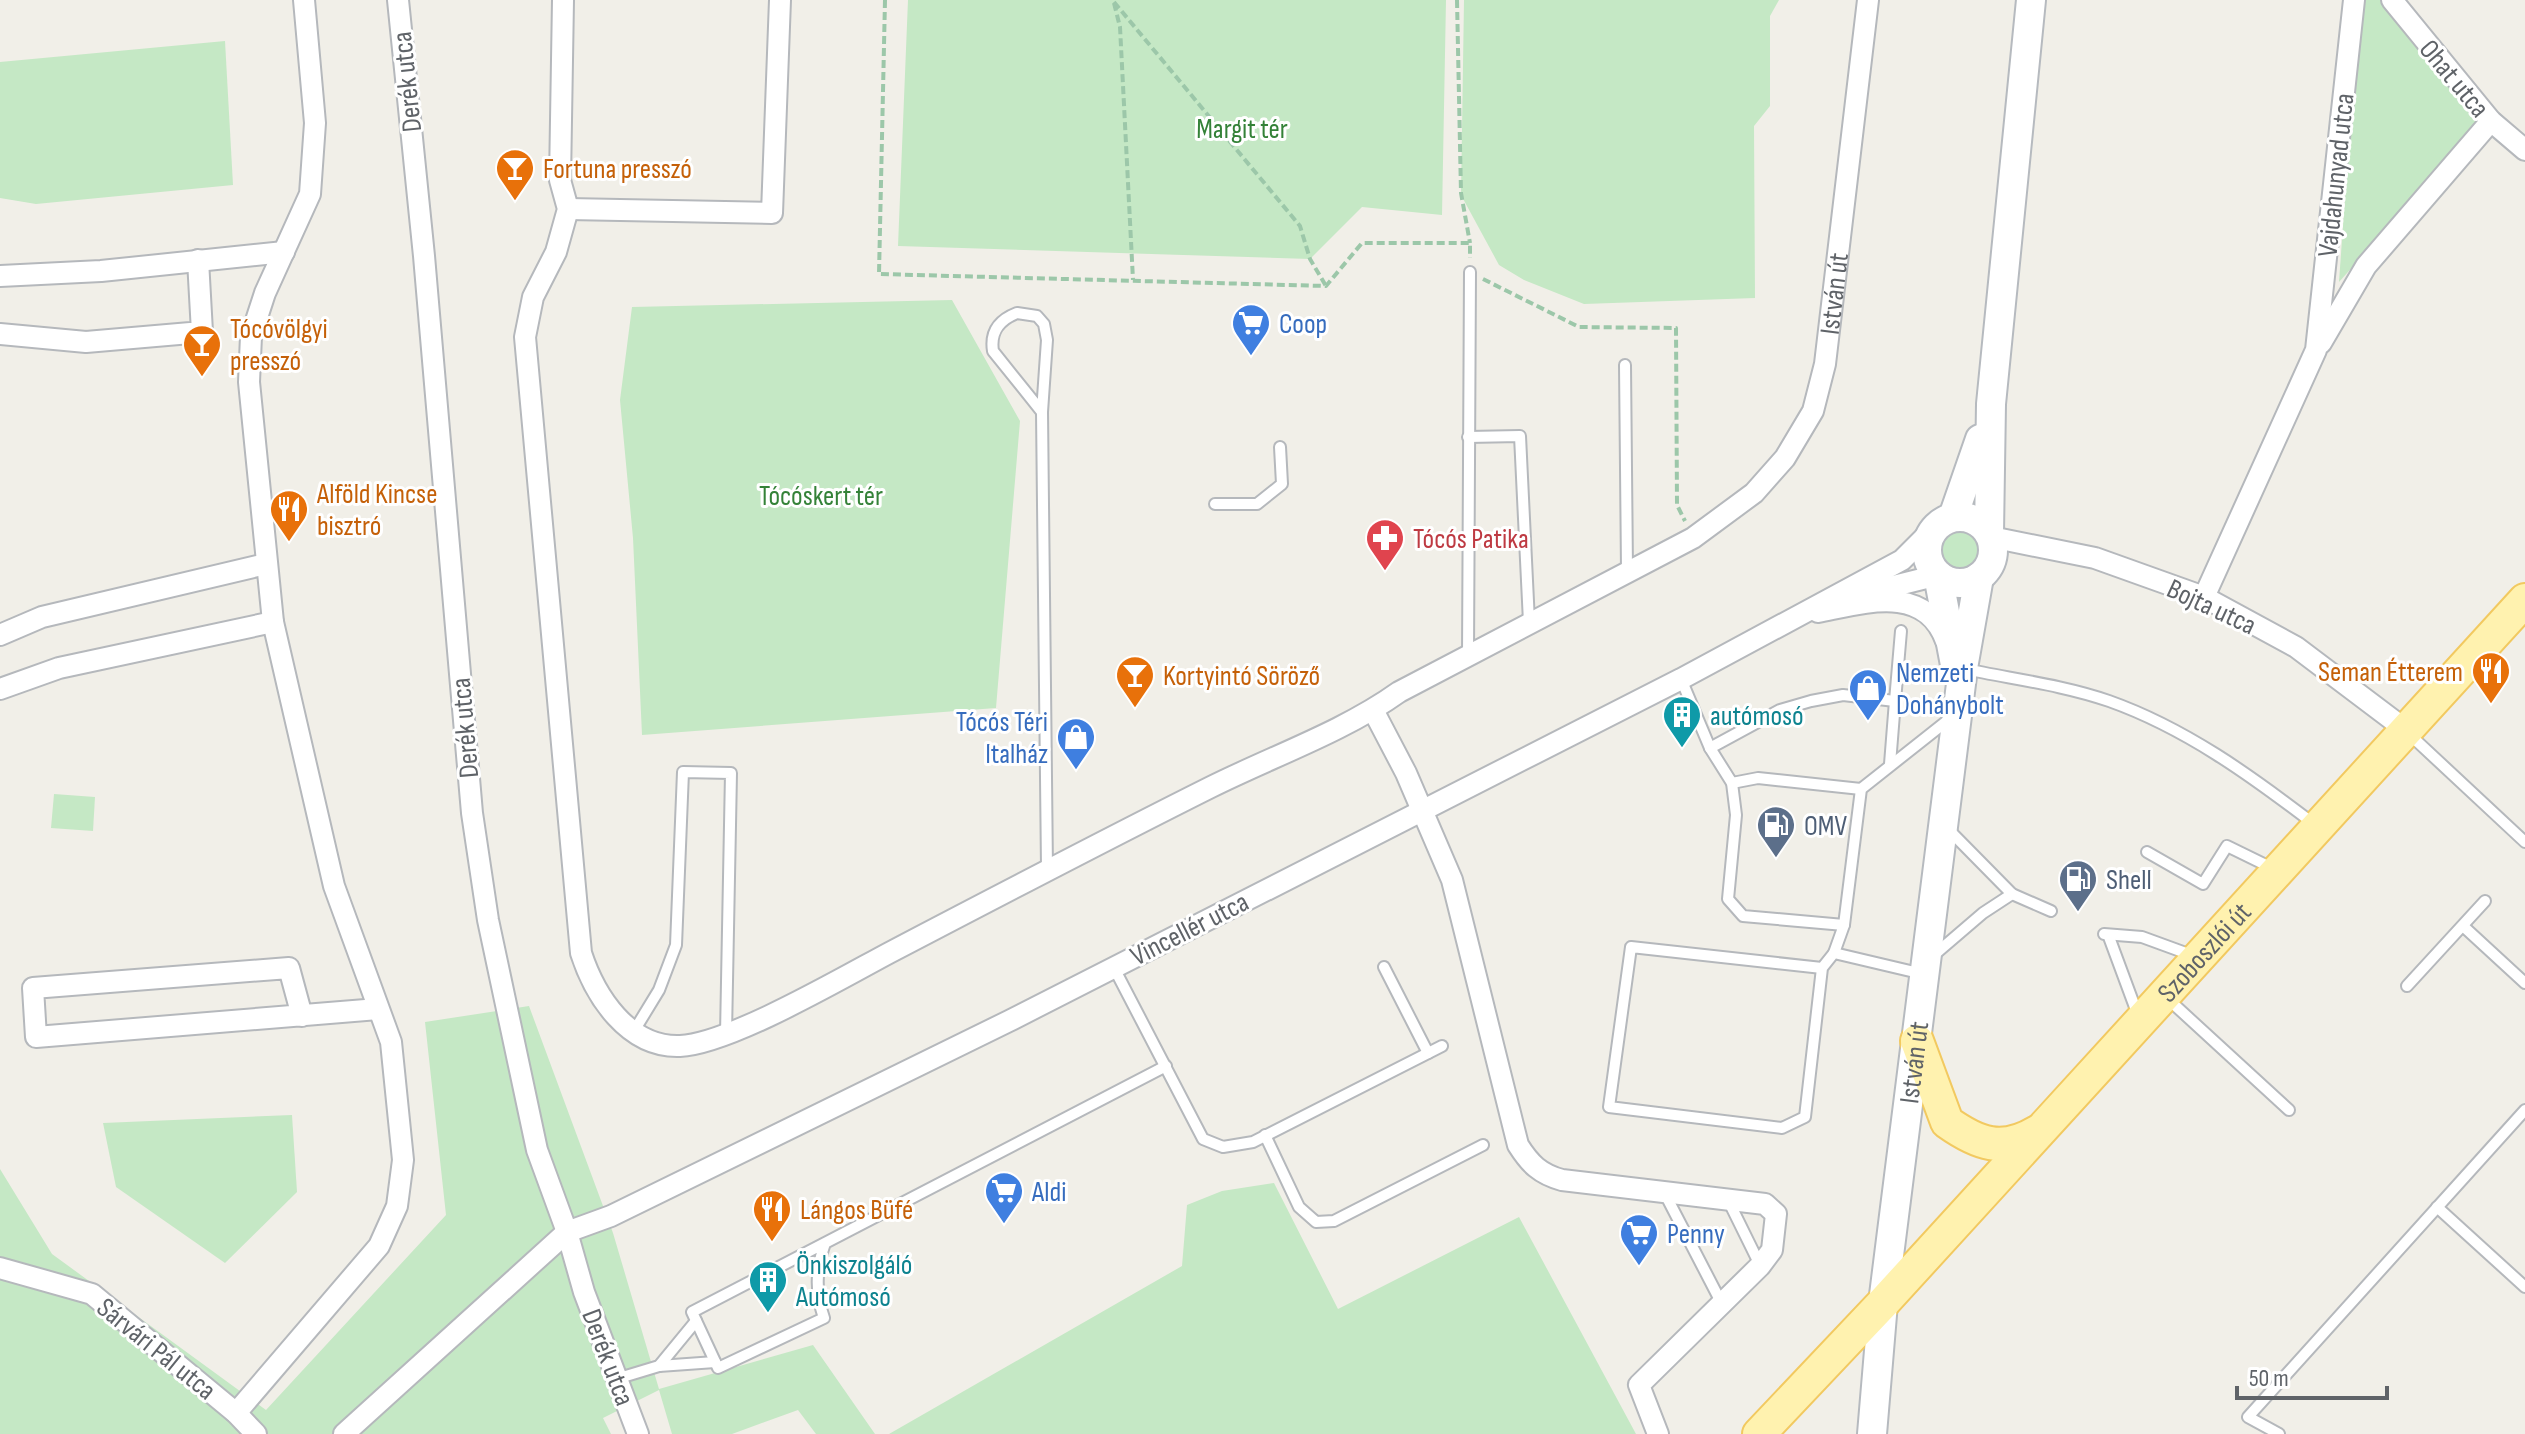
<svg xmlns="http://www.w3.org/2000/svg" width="2525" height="1434" font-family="'Sofia Sans Condensed',sans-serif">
	<rect width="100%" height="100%" fill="#f1efe8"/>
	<g fill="#c5e8c5">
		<polygon points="908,0 1446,0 1442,215 1362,207 1310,259 898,246"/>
		<polygon points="1464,0 1779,0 1770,16 1770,106 1754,126 1755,298 1584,304 1524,280 1499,265 1461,195"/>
		<polygon points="2359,0 2385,0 2482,122 2339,282"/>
		<polygon points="225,41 233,185 36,204 0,198 0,62"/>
		<polygon points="952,300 1020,421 996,708 642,735 633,538 620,400 632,307"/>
		<circle cx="1960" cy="552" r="24"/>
		<polygon points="54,794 95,797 93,831 51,828"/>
		<polygon points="529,1006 613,1233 659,1389 813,1345 875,1434 816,1434 798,1410 732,1434 672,1434 659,1390 603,1418 611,1434 0,1434 0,1169 52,1254 266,1410 446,1215 425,1022"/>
		<polygon points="292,1115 297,1192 225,1263 116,1187 103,1123"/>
		<polygon points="1274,1183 1338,1309 1519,1217 1636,1434 889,1434 1182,1266 1187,1205 1222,1191"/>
	</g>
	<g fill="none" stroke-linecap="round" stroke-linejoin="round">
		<g stroke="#b5b8bc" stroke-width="14">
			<g id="lane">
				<path d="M1017,313L1037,316L1044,324L1047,340L1042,412L993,351C990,332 999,320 1017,313Z"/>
				<polyline points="1625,365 1627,570"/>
				<polyline points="1042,412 1047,869"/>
				<polyline points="1468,437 1520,436 1529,622"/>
				<polyline points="1215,504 1257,504 1282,484 1280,447"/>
				<polyline points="1468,655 1470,272"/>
				<path d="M1965,669C2012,679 2063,685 2109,701C2185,728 2250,775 2314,824"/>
				<polyline points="1681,679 1710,748 1732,783 1736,815 1728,899 1743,916 1844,925 1834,953"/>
				<polyline points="1895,701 1901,631"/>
				<polyline points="2407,732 2525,842"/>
				<polyline points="1710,748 1780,710 1811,701 1843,695 1895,701 1890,764"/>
				<polyline points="1732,783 1758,778 1861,789"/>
				<polyline points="1947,828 2012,894 2051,911"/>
				<polyline points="2147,852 2203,884 2227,846 2272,868"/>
				<polyline points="1844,925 1861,789 1952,717"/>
				<polyline points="2463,926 2525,983"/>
				<polyline points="2104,934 2142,937 2194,956"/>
				<polyline points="2109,937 2139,1018"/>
				<polyline points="1934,955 1983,913 2012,894"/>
				<polyline points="1113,966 1203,1139 1223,1147 1253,1142 1442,1046"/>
				<polyline points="1384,967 1428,1053"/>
				<polyline points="1822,968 1805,1117 1782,1128 1609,1107 1631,947 1822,968 1834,953 1923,974"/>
				<polyline points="2407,986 2485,901"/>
				<polyline points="2168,999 2289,1110"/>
				<polyline points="634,1031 659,990 676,945 683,772 731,773 726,1034"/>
				<polyline points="1265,1135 1299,1207 1316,1222 1334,1221 1483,1145"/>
				<polyline points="1664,1192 1722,1304"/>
				<polyline points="1728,1200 1760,1265"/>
				<polyline points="2437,1207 2525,1287"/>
				<path d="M825,1243C816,1269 815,1292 824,1318L718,1368L692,1312L1166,1066"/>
				<polyline points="659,1366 715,1362"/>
				<polyline points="616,1379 659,1366 696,1321"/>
				<polyline points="2279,1434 2248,1417 2525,1110"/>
			</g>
		</g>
		<g stroke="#b5b8bc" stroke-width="24">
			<g id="street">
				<polyline points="398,0 424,256 472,813 488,920 537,1150 567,1232 584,1292 638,1434"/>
				<path id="s1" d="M563,0L560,180L568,209L556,252L533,297L525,337L581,953C595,996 628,1048 680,1046C729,1044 842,978 889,953C996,897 1103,841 1211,787C1273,756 1343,732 1399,692L1693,538L1754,493L1785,458L1813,411L1825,364L1868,0"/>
				<polyline points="2392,0 2491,121 2525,150"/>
				<polyline points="568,209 772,213 780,0"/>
				<polyline points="0,276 101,271 284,252"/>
				<polyline points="0,334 86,342 202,332 198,260"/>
				<polyline points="2321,343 2366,266 2491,121"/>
				<polyline points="1991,537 2095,558 2204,597 2296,647 2406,730"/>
				<polyline points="1866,593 1938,575"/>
				<polyline points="2204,597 2316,350 2354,0"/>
				<path d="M1818,612C1864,603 1925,583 1946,641"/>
				<polyline points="0,635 42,617 266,564"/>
				<polyline points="0,689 59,668 273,622"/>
				<path d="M1373,710L1406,773L1452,880L1518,1145C1530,1164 1540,1174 1562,1180L1765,1204L1776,1214L1772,1250L1760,1266L1639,1385L1658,1434"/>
				<polyline points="302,1016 289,968 33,988 36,1037 378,1009"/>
				<polyline points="0,1268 92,1294 236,1413 256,1434"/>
				<polyline points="236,1413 379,1246 397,1206 403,1160 391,1042 334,886 273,622 249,382 251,336 265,293 310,194 315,123 304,0"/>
				<polyline points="344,1434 567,1232 611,1216 1009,1021 1681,679 1902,560 1933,529"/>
			</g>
		</g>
		<g stroke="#b6babf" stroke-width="32">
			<g id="secondary">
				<circle cx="1960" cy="550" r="33"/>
				<polyline points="1953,517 1980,439"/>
				<polyline points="1989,533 1991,404 2031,0"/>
				<polyline points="1938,575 1955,665"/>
				<path id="s2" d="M1872,1434L1883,1303L1963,668L1979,577"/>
			</g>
		</g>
		<g stroke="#f2c960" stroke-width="36">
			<g id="primary">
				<path d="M1917,1041L1947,1122C1978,1144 2002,1153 2037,1132"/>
				<path id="s3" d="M1759,1434L1883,1303L2525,600"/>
			</g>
		</g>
		<g stroke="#9cc7a9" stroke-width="4" stroke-dasharray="8 4" stroke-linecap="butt">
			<polyline points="885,0 879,274 1326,286 1362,243 1470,243 1470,258"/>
			<polyline points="1457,0 1461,193 1470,243"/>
			<polyline points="1114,2 1300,226 1310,259 1326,286"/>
			<polyline points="1114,3 1120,27 1133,280"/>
			<polyline points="1483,279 1579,327 1676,328 1677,505 1685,521"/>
		</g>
		<use href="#lane" stroke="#fff" stroke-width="10"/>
		<use href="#street" stroke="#fff" stroke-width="20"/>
		<use href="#secondary" stroke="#fff" stroke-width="28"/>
		<use href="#primary" stroke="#fff2af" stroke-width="32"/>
	</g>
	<defs>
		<g id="bar-pin" transform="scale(2)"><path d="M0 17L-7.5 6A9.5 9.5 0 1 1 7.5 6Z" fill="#e8710a" stroke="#fff"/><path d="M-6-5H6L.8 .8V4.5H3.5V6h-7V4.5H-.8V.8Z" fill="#fff"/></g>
		<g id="supermarket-pin" transform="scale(2)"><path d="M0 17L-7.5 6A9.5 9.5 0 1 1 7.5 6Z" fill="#3f7fe0" stroke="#fff"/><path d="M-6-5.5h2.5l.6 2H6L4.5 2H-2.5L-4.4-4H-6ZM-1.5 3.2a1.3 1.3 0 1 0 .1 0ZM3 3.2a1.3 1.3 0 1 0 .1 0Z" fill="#fff"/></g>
		<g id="restaurant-pin" transform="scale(2)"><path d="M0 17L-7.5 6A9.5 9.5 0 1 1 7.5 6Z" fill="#e8710a" stroke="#fff"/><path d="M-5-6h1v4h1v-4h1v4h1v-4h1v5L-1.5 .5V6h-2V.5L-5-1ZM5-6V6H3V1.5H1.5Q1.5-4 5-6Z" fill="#fff"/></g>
		<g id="pharmacy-pin" transform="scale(2)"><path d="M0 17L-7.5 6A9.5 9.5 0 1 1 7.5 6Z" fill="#e0444e" stroke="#fff"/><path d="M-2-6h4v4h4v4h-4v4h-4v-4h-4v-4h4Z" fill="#fff"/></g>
		<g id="shop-pin" transform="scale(2)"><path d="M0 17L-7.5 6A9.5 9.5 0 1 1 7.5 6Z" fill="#3f7fe0" stroke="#fff"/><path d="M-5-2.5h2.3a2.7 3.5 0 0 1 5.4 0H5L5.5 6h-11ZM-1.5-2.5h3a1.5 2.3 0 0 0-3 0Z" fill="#fff"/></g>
		<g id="building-pin" transform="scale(2)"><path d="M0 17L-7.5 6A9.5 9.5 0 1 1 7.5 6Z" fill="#0f9aa8" stroke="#fff"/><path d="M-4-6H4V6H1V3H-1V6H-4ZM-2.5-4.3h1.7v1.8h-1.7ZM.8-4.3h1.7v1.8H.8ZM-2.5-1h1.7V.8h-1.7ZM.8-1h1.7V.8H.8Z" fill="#fff"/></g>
		<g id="fuel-pin" transform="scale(2)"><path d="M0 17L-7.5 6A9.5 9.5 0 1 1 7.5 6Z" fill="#5c6f8a" stroke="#fff"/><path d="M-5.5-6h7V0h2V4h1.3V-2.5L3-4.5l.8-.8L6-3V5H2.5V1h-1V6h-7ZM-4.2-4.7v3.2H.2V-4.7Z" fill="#fff"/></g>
	</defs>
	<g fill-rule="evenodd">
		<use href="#bar-pin" x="515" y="168"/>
		<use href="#supermarket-pin" x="1251" y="323"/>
		<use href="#bar-pin" x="202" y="344"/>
		<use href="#restaurant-pin" x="289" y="509"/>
		<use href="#pharmacy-pin" x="1385" y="538"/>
		<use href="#restaurant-pin" x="2491" y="671"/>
		<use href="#bar-pin" x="1135" y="675"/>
		<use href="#shop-pin" x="1868" y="688"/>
		<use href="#building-pin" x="1682" y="715"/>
		<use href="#shop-pin" x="1076" y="737"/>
		<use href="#fuel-pin" x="1776" y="825"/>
		<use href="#fuel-pin" x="2078" y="879"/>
		<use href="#supermarket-pin" x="1004" y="1191"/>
		<use href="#restaurant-pin" x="772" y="1209"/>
		<use href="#supermarket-pin" x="1639" y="1233"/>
		<use href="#building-pin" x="768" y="1280"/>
	</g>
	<g text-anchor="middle" stroke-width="6" stroke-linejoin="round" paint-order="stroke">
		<g font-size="28" fill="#5f6368" stroke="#fff">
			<text transform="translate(2455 78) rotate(50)" y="10">Ohat utca</text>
			<text transform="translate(406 82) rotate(-96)" y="10">Derék utca</text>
			<text transform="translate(2335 175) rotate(-84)" y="10">Vajdahunyad utca</text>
			<text dy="10" stroke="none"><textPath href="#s1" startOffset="2542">István út</textPath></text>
			<text transform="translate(2212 606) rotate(25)" y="10">Bojta utca</text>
			<text transform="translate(464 728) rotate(-95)" y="10">Derék utca</text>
			<text transform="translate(1189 928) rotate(-27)" y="10">Vincellér utca</text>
			<text dy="10" stroke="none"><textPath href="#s3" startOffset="656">Szoboszlói út</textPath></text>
			<text dy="10" stroke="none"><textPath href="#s2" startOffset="374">István út</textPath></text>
			<text transform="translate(157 1348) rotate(39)" y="10">Sárvári Pál utca</text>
			<text transform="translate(609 1357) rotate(69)" y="10">Derék utca</text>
		</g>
		<g font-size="28" fill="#348238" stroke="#fff">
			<text x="1242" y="138">Margit tér</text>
			<text x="821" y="505">Tócóskert tér</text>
		</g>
		<g font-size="28" fill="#c56008" stroke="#fff" text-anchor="start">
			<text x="543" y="178">Fortuna presszó</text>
			<text x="230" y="338">Tócóvölgyi<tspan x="230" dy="32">presszó</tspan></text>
			<text x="317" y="503">Alföld Kincse<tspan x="317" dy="32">bisztró</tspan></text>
			<text x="2463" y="681" text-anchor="end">Seman Étterem</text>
			<text x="1163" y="685">Kortyintó Söröző</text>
			<text x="800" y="1219">Lángos Büfé</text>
		</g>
		<g font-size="28" fill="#366cbe" stroke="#fff" text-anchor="start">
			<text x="1279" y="333">Coop</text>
			<text x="1896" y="682">Nemzeti<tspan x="1896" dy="32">Dohánybolt</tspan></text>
			<text x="1048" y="731" text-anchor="end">Tócós Téri<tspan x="1048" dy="32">Italház</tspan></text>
			<text x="1032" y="1201">Aldi</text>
			<text x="1667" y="1243">Penny</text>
		</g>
		<g font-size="28" fill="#be3a42" stroke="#fff" text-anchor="start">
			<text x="1413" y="548">Tócós Patika</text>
		</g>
		<g font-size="28" fill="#0d838f" stroke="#fff" text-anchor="start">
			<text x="1710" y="725">autómosó</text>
			<text x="796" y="1274">Önkiszolgáló<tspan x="796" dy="32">Autómosó</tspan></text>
		</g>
		<g font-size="28" fill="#4e5e75" stroke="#fff" text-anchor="start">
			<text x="1804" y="835">OMV</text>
			<text x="2106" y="889">Shell</text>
		</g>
	</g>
	<path d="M2237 1386v12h150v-12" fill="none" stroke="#5f6368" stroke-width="4"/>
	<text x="2249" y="1386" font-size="24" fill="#5f6368" stroke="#ffffff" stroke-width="6" paint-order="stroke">50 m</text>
</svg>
